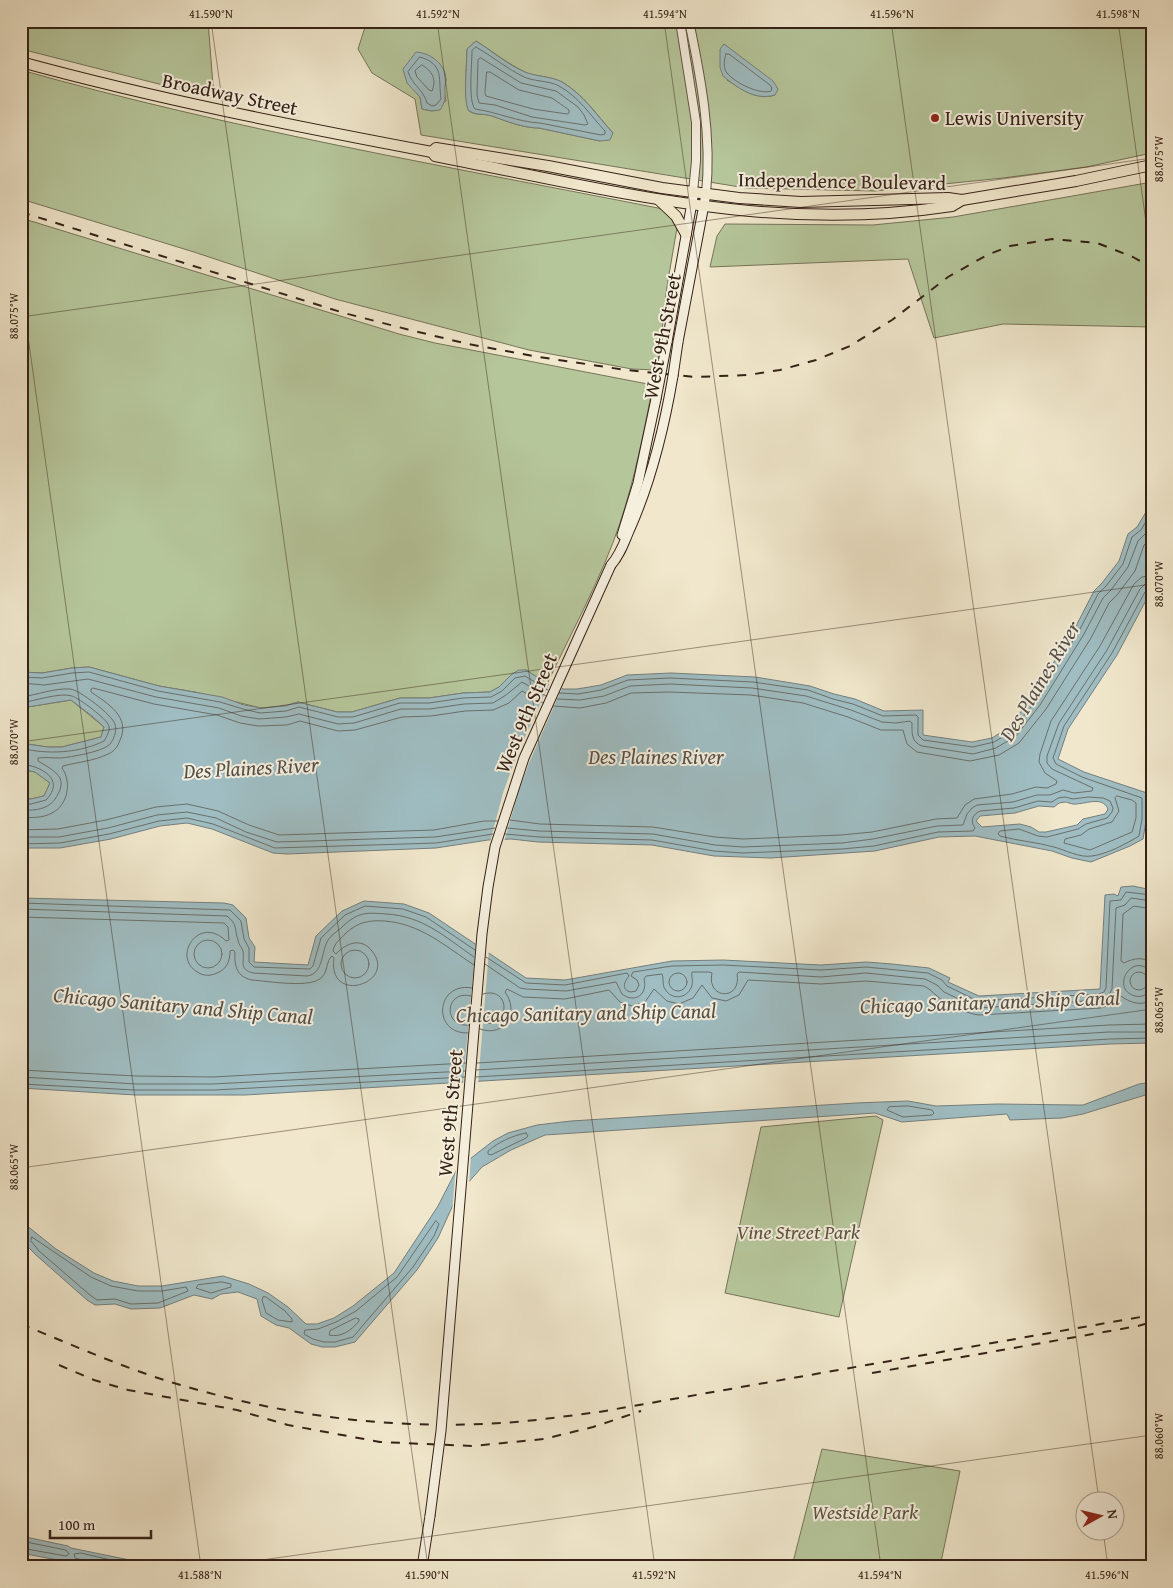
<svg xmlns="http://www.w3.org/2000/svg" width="1173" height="1588" font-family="'Gentium Book Plus',serif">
	<rect width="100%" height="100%" fill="#f0e7cc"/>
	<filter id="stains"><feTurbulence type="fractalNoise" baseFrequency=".004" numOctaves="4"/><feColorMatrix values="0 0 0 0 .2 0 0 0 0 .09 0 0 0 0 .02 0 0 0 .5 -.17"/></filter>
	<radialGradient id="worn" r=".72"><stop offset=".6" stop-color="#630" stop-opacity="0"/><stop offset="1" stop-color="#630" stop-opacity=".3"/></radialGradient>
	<g fill="#b6c69b" stroke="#767459" fill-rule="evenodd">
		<polygon points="21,21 208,21 214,98 21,49"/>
		<path d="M367,21H1152V153L1086,167L1003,178L875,191L746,188L421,135L415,99L372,73L358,49ZM476,41C492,51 508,64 525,72C536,77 550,76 562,82C584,95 596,114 613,133L600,141L539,128C523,128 506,121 492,116C483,113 476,116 469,111C463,96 467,66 467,49ZM446,79L444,90L446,101L432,111L422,109L420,97ZM727,80L775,95C756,101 742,89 727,80Z"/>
		<path d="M21,70C230,129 445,166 658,208L670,212L677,228L667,286L659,358L656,370L632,369L529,350L335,299L194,252L21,199Z"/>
		<polygon points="1152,182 1152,327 1003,324 934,338 908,259 710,267 717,236 725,224 873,225 953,217"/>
		<path d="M21,218L399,334L435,343L653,385C644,431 635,478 620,523C602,577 572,631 547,684L526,670L512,674L499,687L490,692L463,693L429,698H400L352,712H337L298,702L285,706L261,708L195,692L159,686L89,667L72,668L42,673L21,672Z"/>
		<polygon points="71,700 104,727 101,737 62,747 47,747 21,743 21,708"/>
		<polygon points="21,769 35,772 50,783 44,796 31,799 21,799"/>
		<polygon points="876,1116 883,1120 839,1317 725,1293 761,1127"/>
		<polygon points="822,1449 960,1471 940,1567 817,1567 793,1562"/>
	</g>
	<g fill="#9fbdc2" stroke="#757f7e" fill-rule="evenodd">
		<path d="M476,41C492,51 508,65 525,72C537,77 551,76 562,82C584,95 596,115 613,133L610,140L600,141L539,128C523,128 506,121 492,116C483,113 476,116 468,110C463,96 467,66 467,49Z"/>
		<path d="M724,44L773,81L778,89L775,95C755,101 738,88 723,76L720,67V49Z"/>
		<path d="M416,52C431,53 445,64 446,79C446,83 444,87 445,91C445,100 445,102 440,110L432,111L422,109L420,97L407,83L403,69Z"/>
		<path d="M1152,502V589L1117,655L1068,729L1058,759L1084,772L1147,793L1148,809L1143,839L1130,846L1091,862L1072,858L1052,851L975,836L939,837L875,851L771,858L714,856L652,845L538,842L511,839L488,840L436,848L287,854L273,853L212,829L187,823L160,826L111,839L60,848H21V799H31L44,796L50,783L35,772L21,769V743L47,747H62L101,737L104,727L92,716L71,700L21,708V672L42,673L72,668L89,667L159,686L222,697L244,705L261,708L285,706L298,702L337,712H352L400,698H429L463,693L490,692L499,687L512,674L519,670H526L553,687L564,689H577L601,685L627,675L671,673L755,677L810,686L834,694L855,699L884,711L923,710V735L972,742L992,738L1008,728L1031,699L1075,628L1094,591L1102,583L1119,561L1128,534L1137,527ZM1065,802C1066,802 1072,804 1073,804C1084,805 1102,795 1108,809L1105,814L1083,819L1077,825L1046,832H1039L1031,827L1020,824L982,827L976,821L980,816L1015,813L1039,806L1054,807L1059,803Z"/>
		<polygon points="1133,886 1152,890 1152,1043 1110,1044 245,1095 135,1095 21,1088 21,898 224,903 233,905 246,918 249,938 255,947 254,962 308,965 316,936 342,911 364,901 404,904 429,913 526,978 565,980 672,961 723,960 821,965 866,962 892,964 929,968 950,978 948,982 979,996 1100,989 1105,895 1114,894 1118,896 1121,887"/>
		<polygon points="1152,1082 1152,1093 1083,1114 1062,1118 1010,1120 1007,1114 902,1122 875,1113 545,1135 511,1150 482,1167 458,1194 438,1238 417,1270 355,1342 335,1347 322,1347 311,1344 289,1328 276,1325 261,1316 257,1299 238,1292 221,1294 212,1299 194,1295 160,1308 131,1309 115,1304 95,1305 87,1300 36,1255 21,1240 21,1221 56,1249 94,1273 113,1281 138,1286 162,1286 223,1276 249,1284 268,1293 288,1307 306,1324 317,1324 334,1318 353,1306 394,1273 438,1206 457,1169 493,1141 508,1133 537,1125 571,1121 856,1103 908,1101 936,1106 998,1104 1077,1105 1083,1105 1139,1084"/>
		<polygon points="21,1536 68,1546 71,1548 164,1567 94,1567 21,1553"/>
	</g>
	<g fill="#f0e7cc">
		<polygon points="550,682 554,685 563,686 529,763 519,790 504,842 490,842 503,793 516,757"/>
		<polygon points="476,941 489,950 478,1084 463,1085"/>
		<polygon points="471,1154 469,1186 460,1196 452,1213 456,1166"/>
	</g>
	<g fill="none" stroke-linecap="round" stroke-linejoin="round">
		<g stroke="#6a706c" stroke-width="1">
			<path d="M476,47C492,56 506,68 522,76C533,82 548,80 559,86C579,97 590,115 605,131V134L601,135L540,123C518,122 497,112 475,109C468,101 472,64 472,51Z"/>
			<path d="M726,54H729L770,85L772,88L771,91C760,95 735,83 727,73C723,69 724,59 726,54Z"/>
			<path d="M420,57C445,64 438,80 441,99L436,105L432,106L427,103C423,89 413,86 408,72Z"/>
			<polygon points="481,58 521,83 556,91 578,107 584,115 588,124 585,125 532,117 495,105 479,103 477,95 478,60"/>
			<path d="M422,65C432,71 437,79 432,91L429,90L417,77L415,71Z"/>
			<polygon points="487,72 490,72 519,90 552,98 569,110 569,113 567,114 533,109 486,96 485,93"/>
			<polyline points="21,677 42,678 72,673 89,672 158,691 220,702 243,709 260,713 286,711 299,707 338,717 353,717 400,703 429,703 463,698 491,697 502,691 515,678 525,676 548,690"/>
			<polyline points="21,683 44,685 88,679 156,697 219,708 241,716 259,719 286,717 299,714 338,724 354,723 401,709 430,709 464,704 493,703 506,695 522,682 546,696"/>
			<polyline points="559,693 578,694 601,690 628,680 670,678 753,682 808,690 833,699 853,704 883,716 916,715 918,717 918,735 923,740 973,747 994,742 1011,732 1035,702 1079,631 1098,594 1106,586 1123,564 1132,537 1141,530 1152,511"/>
			<path d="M21,697C37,695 54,688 70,689C80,690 112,715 115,724C117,731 114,740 109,745C101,752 71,757 61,758C53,758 45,757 38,758V761C45,765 56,771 60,778C62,783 61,789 58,794C51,809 37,811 21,810"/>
			<path d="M557,699L580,700L604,696L630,686L670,684L752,688L806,696L851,710L882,722L896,723L910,721L912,723C912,733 911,742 922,746L973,754L996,748L1016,736L1040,705L1084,634L1103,598L1111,590L1128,567L1138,541L1146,533L1152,523"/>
			<path d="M21,703C34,701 61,692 72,696C79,698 107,719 109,726C110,731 107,736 104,741C80,753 47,755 21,748"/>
			<polyline points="553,706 580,708 606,703 631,693 669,692 751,695 803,703 848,717 881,730 903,730 907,744 917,752 970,761 999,755 1019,743 1046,709 1091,638 1109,603 1117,595 1135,571 1144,545 1152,538"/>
			<path d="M21,764C41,766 66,779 46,800L31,804H21"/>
			<polygon points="1117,796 1132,800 1136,803 1136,818 1132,832 1090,850 1064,843 1065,839 1081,835 1089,829 1112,822 1119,811 1115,798"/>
			<path d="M21,817C32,818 43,818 52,813C68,805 72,782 62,768L63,766C78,762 94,761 108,754C114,752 118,746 120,740C131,717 107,703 91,692V689L93,688L154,704L217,715L240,723L258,726L287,725L300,721L338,731L355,730L402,717L431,716L465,711L493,710L509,703L522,691L543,703"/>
			<polyline points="510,820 540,824 653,827 715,837 743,839 841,835 872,832 936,819 957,818 965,805 974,799 1012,794 1036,787 1047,788 1056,784 1057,781 1045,773 1039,762 1040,754 1051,721 1100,646 1134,584 1142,577 1152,575"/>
			<polyline points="507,828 539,831 653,834 715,845 743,847 842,843 873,839 937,826 963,825 967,814 972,808 977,805 1013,802 1037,795 1050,795 1063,790 1074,793 1092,791 1093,788 1052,769 1047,763 1047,756 1059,723 1107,650 1140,589 1145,584 1152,583"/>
			<polyline points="21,830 58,829 106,820 156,807 187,804 218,811 249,825 279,835 434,830 484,821 498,821"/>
			<path d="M505,834L539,837L652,840L714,851L742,853L842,849L874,846L938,832L973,831L975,828C970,821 972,815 980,811L1014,808L1038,801L1052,802L1058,798L1065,797L1073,799L1088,797L1103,798L1110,801L1113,808L1112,812L1107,818L1086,824L1078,829L1047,837L1038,836L1019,829L1000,831L998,834L1000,836C1018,841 1036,842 1054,847C1065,850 1080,858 1092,856C1107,854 1126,844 1139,836L1142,819V798L1082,777L1056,764L1053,758L1064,726L1112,653L1145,592L1152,589"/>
			<polyline points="21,837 59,837 108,828 157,815 187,812 216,818 246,832 277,842 435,837 495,828"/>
			<polyline points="21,844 60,843 109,834 159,821 187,818 213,824 275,848 436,843 493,834"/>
			<polyline points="21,903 230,910 241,921 244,939 249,948 249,962 254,967 310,969 313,966 321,938 345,915 365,906 403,909 426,917 475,950"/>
			<path d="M21,909L227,916C238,925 234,928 238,940C238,944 242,947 243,951C245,961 238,969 253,973L307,976C323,974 321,954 327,942C329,937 336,932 340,929C356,913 364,912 386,914C423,916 445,937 474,957"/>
			<path d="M1152,909L1134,906L1123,914L1121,961L1124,963C1134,958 1142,957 1152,962"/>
			<path d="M21,917L224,923L228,927L229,940L226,941C199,914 170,958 199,973C204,976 211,976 217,973C227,969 230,961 230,951L233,950L235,952C234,966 237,977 252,980C268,981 312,989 322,977C328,971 326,961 332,956L334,958C327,1006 398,983 372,951C361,937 346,943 336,954L333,951C334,943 341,939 346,933C358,922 369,920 385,921C421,924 445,946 474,965"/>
			<circle cx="208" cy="954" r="14"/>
			<circle cx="355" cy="964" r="14"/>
			<path d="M486,957L526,983L565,985L627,973L629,976C624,982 621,990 631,992L636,991L639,985L637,980L631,976L633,972L672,966L723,965L821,970L866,967L928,973L942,980L947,986L978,1001L1099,994L1104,992L1106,988L1110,901L1121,900L1126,892L1152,895"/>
			<path d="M485,964L520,988L526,989L566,991L616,982L622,994C635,1004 648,994 644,979L646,976L662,974C664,979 662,985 665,989C671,1000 686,999 691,988C694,982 691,977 692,972H709L712,973C706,1000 742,1001 737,974L739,972L821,977L866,973L925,979L937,985L944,992L978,1008L1100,1000L1108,997L1112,989L1116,908L1125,905L1131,898L1152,901"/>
			<circle cx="1139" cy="981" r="9"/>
			<path d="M1152,973C1133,949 1109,989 1135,996C1142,998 1148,994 1152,989"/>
			<circle cx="678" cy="982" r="9"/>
			<path d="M480,1021C509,1035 514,985 483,994"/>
			<path d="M469,1025C442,1028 445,989 471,996"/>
			<path d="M480,1029C505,1038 520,1012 505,992L507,989L523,997L565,999L609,990L620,1002L632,1006L645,1002L654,989L667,1001L679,1004L693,998L702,985L712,998L726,1001L739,995L748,980L821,984L866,981L924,986C930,989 932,992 937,996C946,1004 968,1014 979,1015L1101,1008L1112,1004L1119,995C1130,1002 1139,1007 1152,1000"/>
			<path d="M468,1033C431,1034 436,981 472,988"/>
			<polyline points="477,1063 1109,1025 1152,1024"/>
			<polyline points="21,1070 136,1076 213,1077 466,1063"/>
			<polyline points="476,1070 1109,1032 1152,1032"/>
			<polyline points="21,1077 136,1084 213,1084 465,1071"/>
			<polyline points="476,1077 1110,1039 1152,1038"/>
			<polyline points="21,1084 135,1090 214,1090 465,1077"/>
			<polygon points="908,1106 932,1110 934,1113 932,1115 903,1117 887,1110 889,1107"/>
			<path d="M526,1133L528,1136L526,1138L491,1155L488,1154V1151C499,1142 511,1136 526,1133Z"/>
			<polygon points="436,1221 439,1224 434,1236 413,1267 353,1337 335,1342 324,1342 313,1339 304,1334 305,1330 318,1329 336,1322 356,1311 397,1277"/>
			<polygon points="32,1237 91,1277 111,1286 138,1291 162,1291 186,1287 188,1291 158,1303 131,1304 115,1299 97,1300 90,1295 39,1251 31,1241"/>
			<polygon points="222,1282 231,1284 231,1287 211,1293 196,1288 198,1285"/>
			<polygon points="266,1297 285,1311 292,1319 292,1322 278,1320 266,1313 262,1300 263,1297"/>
			<path d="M356,1318L359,1319V1321C352,1330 341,1338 329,1335L330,1331Z"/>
			<polyline points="21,1541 66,1550 69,1554 66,1556 21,1548"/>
			<polyline points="87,1567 86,1561 75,1558 74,1554 81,1553 141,1567"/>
		</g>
		<g stroke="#645344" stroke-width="10">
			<g id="tertiary">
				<polyline points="680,21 696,122 696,161 693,192"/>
				<path d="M689,21C701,78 712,136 706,194"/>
			</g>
		</g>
		<g stroke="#352217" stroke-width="11">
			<g id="secondary">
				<polyline points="667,342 693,197"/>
				<polyline points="678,342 706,194"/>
				<polyline points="622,535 638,483 656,399"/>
				<path d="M611,565C620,555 624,543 629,531C651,482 664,429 673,376"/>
				<polyline points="422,1567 430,1516"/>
			</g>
		</g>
		<g stroke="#352217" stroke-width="12">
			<g id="primary">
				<path d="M21,62C157,99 294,126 432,152L436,148L548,166L662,188L739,198L801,202L948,198L962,200L1076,181L1152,165"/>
				<path d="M432,152L435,156C533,175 631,198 730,209C803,217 880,217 952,206L962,200"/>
				<polyline points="659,200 676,216 686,234"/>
			</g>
		</g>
		<use href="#tertiary" stroke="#f5efde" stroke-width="8"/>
		<use href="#secondary" stroke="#f5efde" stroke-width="9"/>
		<use href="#primary" stroke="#f0e7cc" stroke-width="10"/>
		<g stroke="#352217" stroke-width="2" stroke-dasharray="9 9" stroke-linecap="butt">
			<polyline points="21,212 344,313 406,329 468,344 539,357 626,370 695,377 748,375 780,370 816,360 850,346 892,320 948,277 987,255 1010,246 1052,239 1097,243 1133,257 1152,268"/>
			<path d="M21,1324C75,1346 128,1370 184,1386C287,1416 394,1430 502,1423C534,1421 567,1416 599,1412L1152,1315"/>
			<polyline points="59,1365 94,1380 128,1390 237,1410 288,1425 380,1442 472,1446 544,1439 593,1427 641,1411"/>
			<polyline points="872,1373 1138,1326 1152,1322"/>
		</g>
		<g stroke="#352217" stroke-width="11" stroke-linecap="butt">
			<g id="secondary-bridge">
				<polyline points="673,376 678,342"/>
				<polyline points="656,399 667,342"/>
				<polyline points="430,1516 441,1431 482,934 488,887 495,847 524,758 611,565"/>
			</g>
		</g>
		<use href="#secondary-bridge" stroke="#f5efde" stroke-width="9"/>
	</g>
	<path fill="none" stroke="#352217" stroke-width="1" stroke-opacity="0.45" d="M211,21L428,1567M437,21L655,1567M664,21L881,1567M891,21L1099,1500M1118,21L1152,265M21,287L201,1567M21,317L1152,158M21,742L1152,584M21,1168L1152,1009M1103,1530L1108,1567M212,1567L1152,1435"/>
	<circle fill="#8f2418" stroke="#f5efde" stroke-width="2" cx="935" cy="118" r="5"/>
	<g text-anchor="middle" stroke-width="4" stroke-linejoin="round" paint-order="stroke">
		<g font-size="20" fill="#352217" stroke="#f5efde">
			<text transform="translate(230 94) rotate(12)" y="7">Broadway Street</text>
			<text transform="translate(842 181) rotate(1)" y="7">Independence Boulevard</text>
			<text transform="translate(662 336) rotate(-79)" y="7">West 9th Street</text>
			<text transform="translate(526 713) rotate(-67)" y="7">West 9th Street</text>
			<text transform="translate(450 1113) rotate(-85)" y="7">West 9th Street</text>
		</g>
		<g font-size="20" fill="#352217" stroke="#f5efde" text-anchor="start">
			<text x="945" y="125">Lewis University</text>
		</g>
		<g font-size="20" font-style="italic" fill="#5c533f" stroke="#f5efde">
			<text x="798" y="1239">Vine Street Park</text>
			<text x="865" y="1519">Westside Park</text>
		</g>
		<g font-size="21" font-style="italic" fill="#55504a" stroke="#f5efde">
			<text transform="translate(1040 681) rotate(-59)" y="7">Des Plaines River</text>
			<text x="656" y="764">Des Plaines River</text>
			<text transform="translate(251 768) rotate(-3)" y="7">Des Plaines River</text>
			<text transform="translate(990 1002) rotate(-2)" y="7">Chicago Sanitary and Ship Canal</text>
			<text transform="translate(183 1006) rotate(5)" y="7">Chicago Sanitary and Ship Canal</text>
			<text transform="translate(586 1013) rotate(-1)" y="7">Chicago Sanitary and Ship Canal</text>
		</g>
	</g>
	<rect width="1173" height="1588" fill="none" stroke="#f0e7cc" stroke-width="55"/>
	<g transform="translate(1100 1516) rotate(82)"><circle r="24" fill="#f5efde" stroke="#a89d8e"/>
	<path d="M0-4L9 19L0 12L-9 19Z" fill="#8f2418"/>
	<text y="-8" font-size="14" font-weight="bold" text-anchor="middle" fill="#352217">N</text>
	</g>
	<path d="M50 1530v8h101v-8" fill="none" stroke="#352217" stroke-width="2.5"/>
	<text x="58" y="1530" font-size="15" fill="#352217" stroke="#f5efde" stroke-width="4" paint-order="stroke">100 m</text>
	<rect x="28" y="28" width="1118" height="1532" fill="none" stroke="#352217" stroke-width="2"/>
	<g font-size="12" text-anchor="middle" fill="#352217">
		<text x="211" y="18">41.590°N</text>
		<text x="438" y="18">41.592°N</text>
		<text x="665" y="18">41.594°N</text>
		<text x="892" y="18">41.596°N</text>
		<text x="1118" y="18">41.598°N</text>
		<text transform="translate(1159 159) rotate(-90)" y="4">88.075°W</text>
		<text transform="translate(14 316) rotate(-90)" y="4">88.075°W</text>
		<text transform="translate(1159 584) rotate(-90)" y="4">88.070°W</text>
		<text transform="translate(14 742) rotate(-90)" y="4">88.070°W</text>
		<text transform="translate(1159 1010) rotate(-90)" y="4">88.065°W</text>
		<text transform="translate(14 1167) rotate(-90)" y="4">88.065°W</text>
		<text transform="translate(1159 1436) rotate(-90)" y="4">88.060°W</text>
		<text x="200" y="1579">41.588°N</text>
		<text x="427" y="1579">41.590°N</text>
		<text x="654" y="1579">41.592°N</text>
		<text x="880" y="1579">41.594°N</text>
		<text x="1107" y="1579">41.596°N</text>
	</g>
	<rect width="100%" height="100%" filter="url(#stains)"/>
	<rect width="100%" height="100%" fill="url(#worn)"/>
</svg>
